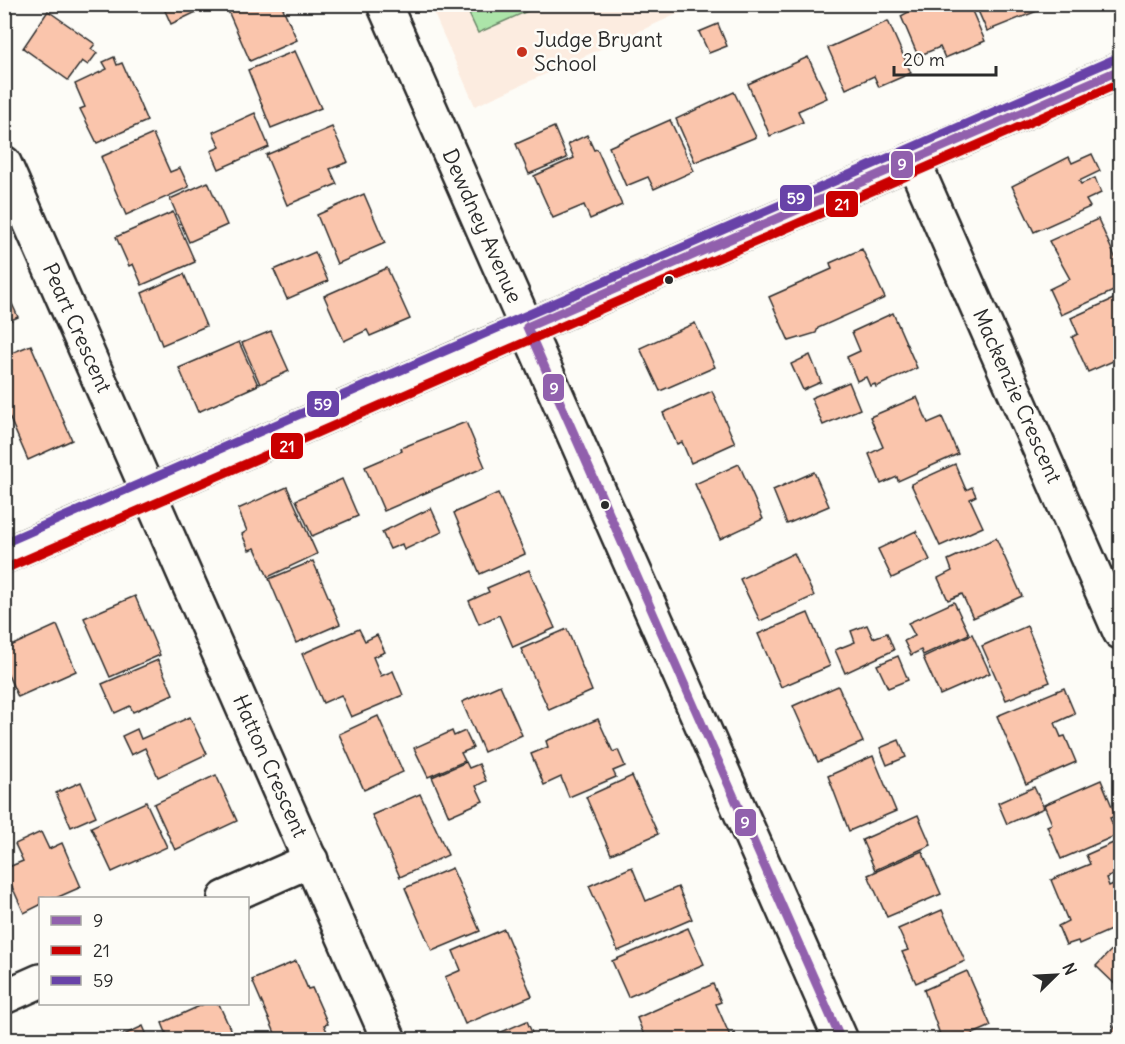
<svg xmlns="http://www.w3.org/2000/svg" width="1125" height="1044" font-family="Delius,sans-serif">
	<rect width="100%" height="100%" fill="#fdfcf7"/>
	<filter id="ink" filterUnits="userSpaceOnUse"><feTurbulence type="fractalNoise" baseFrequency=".0167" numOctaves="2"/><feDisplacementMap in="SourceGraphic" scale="12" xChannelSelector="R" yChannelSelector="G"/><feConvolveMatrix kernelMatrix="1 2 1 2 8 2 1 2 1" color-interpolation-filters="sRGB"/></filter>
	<g filter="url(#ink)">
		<polygon fill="#fcece0" points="430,5 697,5 475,106"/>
		<polygon fill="#ace4a9" stroke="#6c886a" stroke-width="1.5" points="465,5 541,5 478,33"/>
		<g fill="#fac5ac" stroke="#2b2b2b" stroke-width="1.5">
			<polygon points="162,4 209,4 209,6 171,24"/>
			<polygon points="244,4 281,4 297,40 250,61 228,11"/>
			<polygon points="923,4 969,4 985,41 945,58 940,47 918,56 901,16"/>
			<polygon points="975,4 1046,4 1047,7 987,31"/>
			<polygon points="48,11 95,44 91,49 97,53 88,65 82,61 68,80 23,48"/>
			<polygon points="888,21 911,73 879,87 874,76 846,89 828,48"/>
			<polygon points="718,24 727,46 709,53 699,32"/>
			<polygon points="295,51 321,108 271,128 248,70"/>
			<polygon points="114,57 117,65 122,63 147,121 97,143 80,109 85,107 75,84 107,69 103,62"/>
			<polygon points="808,57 827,98 798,111 803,122 770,136 748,84"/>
			<polygon points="734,92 756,137 695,162 676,119"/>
			<polygon points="255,113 269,147 219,169 211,151 220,147 213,132"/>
			<polygon points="670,120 694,171 654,189 648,177 626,186 609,147"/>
			<polygon points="332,127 348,162 330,169 337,184 287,205 266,155"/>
			<polygon points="554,127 567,158 529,174 516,144"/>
			<polygon points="153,134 170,172 180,168 189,187 126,215 101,157"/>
			<polygon points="587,135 594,150 597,149 622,205 590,219 584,205 553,218 534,176 574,158 568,144"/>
			<polygon points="1092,154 1100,171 1079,181 1081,184 1095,178 1101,193 1086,200 1090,207 1034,232 1012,186 1069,157 1072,163"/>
			<polygon points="208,182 227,225 189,242 170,199"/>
			<polygon points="364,194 385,243 337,264 317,215"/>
			<polygon points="173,212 195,262 142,285 133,264 129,266 116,237"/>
			<polygon points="1098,219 1120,268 1120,288 1061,315 1049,289 1070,279 1049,241"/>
			<polygon points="862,249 885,298 818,328 816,333 789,341 769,297 832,269 830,263"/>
			<polygon points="315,252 328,281 287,299 274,270"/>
			<polygon points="387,268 410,319 370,336 367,330 344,341 324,296"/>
			<polygon points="184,274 206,326 162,345 142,293"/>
			<polygon points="4,286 18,317 4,323"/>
			<polygon points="1120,296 1120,358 1088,372 1072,337 1078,334 1071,318"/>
			<polygon points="893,313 917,368 876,387 875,384 870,386 866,377 857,381 847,357 860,351 852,332"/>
			<polygon points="695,323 715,367 660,391 640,348"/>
			<polygon points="271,331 289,371 260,384 242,343"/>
			<polygon points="239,342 258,385 198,412 179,368"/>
			<polygon points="31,345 72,440 28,460 4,405 4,356"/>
			<polygon points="810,355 821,382 803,390 791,364"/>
			<polygon points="849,382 860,409 823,425 811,398"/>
			<polygon points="1120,382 1120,399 1114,385"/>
			<polygon points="712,391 735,443 691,463 682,442 677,444 663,413"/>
			<polygon points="917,397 928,423 942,417 958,454 898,481 897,477 881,484 869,454 883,447 870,417"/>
			<polygon points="466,422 485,467 384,511 365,467 402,451 401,448"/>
			<polygon points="739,464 763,519 720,539 695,484"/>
			<polygon points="955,464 966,490 972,487 976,496 970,499 983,527 940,546 911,484"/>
			<polygon points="814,472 829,506 787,524 773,490"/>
			<polygon points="342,479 358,516 312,536 296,500"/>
			<polygon points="287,487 317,554 268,577 255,548 249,550 242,534 247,531 238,509"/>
			<polygon points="498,493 525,554 480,574 454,513"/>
			<polygon points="431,508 442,532 404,550 402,544 390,549 382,532"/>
			<polygon points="916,531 930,560 892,578 878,549"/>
			<polygon points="996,538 1022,596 973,618 962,594 948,600 938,578 952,571 948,560"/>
			<polygon points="794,553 814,596 760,621 740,579"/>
			<polygon points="313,561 340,624 296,643 269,579"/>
			<polygon points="529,570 555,628 513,647 499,615 479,624 469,601 489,592 487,588"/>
			<polygon points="135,596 160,655 110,677 84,618"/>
			<polygon points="954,602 969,634 923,655 921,650 911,655 904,641 915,636 908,623"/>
			<polygon points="808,613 830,666 781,687 758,634"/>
			<polygon points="57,625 76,671 18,697 4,666 4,649"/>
			<polygon points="867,625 873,638 887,633 894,650 845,673 835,650 855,642 851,631"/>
			<polygon points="1027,626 1050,682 1006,700 982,646"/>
			<polygon points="359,629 365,641 377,635 385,652 373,657 381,676 393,671 403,695 351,717 341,695 323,703 302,654"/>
			<polygon points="567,629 592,691 549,710 521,649"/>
			<polygon points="972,634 990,673 940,695 923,657"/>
			<polygon points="898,656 908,680 888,688 877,665"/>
			<polygon points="158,660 173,694 133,712 130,706 115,713 102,684"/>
			<polygon points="500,685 522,735 484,752 462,702"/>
			<polygon points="838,686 863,742 818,762 793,706"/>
			<polygon points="1064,688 1075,714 1055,723 1061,737 1065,736 1076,762 1026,784 997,716"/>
			<polygon points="378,716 403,772 364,790 339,734"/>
			<polygon points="190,717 207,754 158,777 145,748 131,755 122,736 137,729 141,739"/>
			<polygon points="598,719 613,752 618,750 625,766 613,771 616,777 569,797 561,777 544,785 531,754 548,747 546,741"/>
			<polygon points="452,731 454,736 465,731 473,748 461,753 465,761 428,777 414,748"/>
			<polygon points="899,740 906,757 887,765 880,748"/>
			<polygon points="873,756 896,811 849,831 828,776"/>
			<polygon points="466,762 469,768 479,764 486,781 476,786 483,801 449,816 432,777"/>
			<polygon points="216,775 237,821 175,850 154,804"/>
			<polygon points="632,776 658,834 611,854 586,797"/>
			<polygon points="1101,780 1116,816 1110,818 1117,835 1061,859 1047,826 1052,824 1044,805"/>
			<polygon points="81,782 96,816 71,827 56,793"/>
			<polygon points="1034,787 1044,808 1007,824 998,803"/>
			<polygon points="420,794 448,855 400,877 372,815"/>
			<polygon points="146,802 167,847 112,872 91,827"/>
			<polygon points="918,815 931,845 875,870 862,840"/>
			<polygon points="41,832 49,849 62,843 81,887 56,898 40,898 40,905 24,913 4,869 23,861 15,844"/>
			<polygon points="1120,840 1120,872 1106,878 1109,886 1120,881 1120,926 1079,944 1078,941 1066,945 1058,926 1068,921 1051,880 1090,864 1086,855"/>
			<polygon points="922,851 941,894 887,917 868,875"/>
			<polygon points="632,867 646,901 678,887 692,919 618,951 589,886"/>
			<polygon points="452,868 480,931 432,951 405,888"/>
			<polygon points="942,910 965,961 916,983 902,952 908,950 898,929"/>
			<polygon points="688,928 704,964 628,997 612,961"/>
			<polygon points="504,929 532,996 465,1024 445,977 461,970 453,951"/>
			<polygon points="1120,941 1120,989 1096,966"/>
			<polygon points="296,961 308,989 312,988 328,1024 324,1025 331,1040 278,1040 252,980"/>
			<polygon points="967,971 991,1026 959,1040 942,1040 924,990"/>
			<polygon points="713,984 721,1002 716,1004 730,1036 735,1033 737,1040 646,1040 637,1018"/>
			<polygon points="204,1004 219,1004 235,1040 169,1040 162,1023"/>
			<polygon points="1120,1017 1120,1040 1108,1040"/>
			<polygon points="527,1021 535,1040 483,1040"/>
			<polygon points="143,1026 149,1040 113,1040"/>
		</g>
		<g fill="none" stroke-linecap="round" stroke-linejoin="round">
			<g stroke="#2b2b2b" stroke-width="38">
				<g id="street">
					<polyline points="913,160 1120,632"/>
					<polyline points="4,163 389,1040"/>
					<polyline points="4,556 1120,70"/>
					<polyline points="225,898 311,860"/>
					<polyline points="4,997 40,981"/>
				</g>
			</g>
			<g stroke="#2b2b2b" stroke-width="38">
				<polyline id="secondary" points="384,4 841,1040"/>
			</g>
			<use href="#street" stroke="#fdfcf7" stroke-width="33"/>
			<use href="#secondary" stroke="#fdfcf7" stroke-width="33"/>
			<g stroke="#fdfcf7" stroke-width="14">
				<polyline id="bus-1" points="841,1040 527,327 1120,70"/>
			</g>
			<g stroke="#fdfcf7" stroke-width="14">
				<polyline id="bus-2" points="9,567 1120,83"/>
			</g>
			<g stroke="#fdfcf7" stroke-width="14">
				<polyline id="bus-3" points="4,543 1115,59"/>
			</g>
			<use href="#bus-1" stroke="#9161ad" stroke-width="9"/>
			<use href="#bus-2" stroke="#ca0000" stroke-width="9"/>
			<use href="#bus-3" stroke="#6843a8" stroke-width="9"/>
		</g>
	</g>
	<circle fill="#c8321e" stroke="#fdfcf7" stroke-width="2" cx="522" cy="52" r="6"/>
	<g fill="#2b2b2b" stroke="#fdfcf7" stroke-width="2">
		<circle cx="669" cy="280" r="5"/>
		<circle cx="605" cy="505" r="5"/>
	</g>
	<g text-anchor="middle" stroke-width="5" stroke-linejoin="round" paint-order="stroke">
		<g font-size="21" fill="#2b2b2b" stroke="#fdfcf7" text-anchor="start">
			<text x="534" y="47">Judge Bryant<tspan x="534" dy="24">School</tspan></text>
		</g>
		<g font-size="21" fill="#2b2b2b" stroke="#fdfcf7">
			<text transform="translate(482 226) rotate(66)" y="7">Dewdney Avenue</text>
			<text transform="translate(77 328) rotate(66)" y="7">Peart Crescent</text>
			<text transform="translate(1017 396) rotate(66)" y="7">Mackenzie Crescent</text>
			<text transform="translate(270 766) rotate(66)" y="7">Hatton Crescent</text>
		</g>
	</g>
	<g stroke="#fdfcf7" stroke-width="2">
		<rect x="890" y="150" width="24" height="29" rx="6" fill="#9161ad"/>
		<rect x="779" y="184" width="34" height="28" rx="6" fill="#6843a8"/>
		<rect x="825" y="190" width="34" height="28" rx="6" fill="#ca0000"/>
		<rect x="542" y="373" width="23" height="29" rx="6" fill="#9161ad"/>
		<rect x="306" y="390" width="34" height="28" rx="6" fill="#6843a8"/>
		<rect x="270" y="432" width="34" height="28" rx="6" fill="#ca0000"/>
		<rect x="734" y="808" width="23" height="29" rx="6" fill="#9161ad"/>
	</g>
	<g font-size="16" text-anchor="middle" font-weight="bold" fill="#fff">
		<text x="902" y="170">9</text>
		<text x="796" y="204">59</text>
		<text x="842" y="210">21</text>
		<text x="554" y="394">9</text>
		<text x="323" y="410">59</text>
		<text x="287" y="452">21</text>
		<text x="745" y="828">9</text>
	</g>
	<rect width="1125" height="1044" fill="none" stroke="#fdfcf7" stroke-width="24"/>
	<rect x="12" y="12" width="1101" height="1020" fill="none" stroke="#2b2b2b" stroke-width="2" filter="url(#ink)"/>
	<rect x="39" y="897" width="210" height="108" fill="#fdfcf7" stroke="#a9a8a5" stroke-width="1.5"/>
	<rect x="51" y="916" width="30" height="9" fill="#9161ad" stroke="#a9a8a5" stroke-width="1.5"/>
	<text x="93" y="927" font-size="18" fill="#2b2b2b">9</text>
	<rect x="51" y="946" width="30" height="9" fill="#ca0000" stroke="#a9a8a5" stroke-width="1.5"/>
	<text x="93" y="957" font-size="18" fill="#2b2b2b">21</text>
	<rect x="51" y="976" width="30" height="9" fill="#6843a8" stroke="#a9a8a5" stroke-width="1.5"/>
	<text x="93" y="987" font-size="18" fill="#2b2b2b">59</text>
	<g transform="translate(1056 975) rotate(66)" stroke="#fdfcf7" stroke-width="4.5" paint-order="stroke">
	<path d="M0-4.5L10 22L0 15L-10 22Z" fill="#2b2b2b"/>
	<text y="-9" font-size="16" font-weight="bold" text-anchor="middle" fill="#2b2b2b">N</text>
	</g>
	<path d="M894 66v9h102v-9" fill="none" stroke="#2b2b2b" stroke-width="3"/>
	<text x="903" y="66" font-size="18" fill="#2b2b2b" stroke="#fdfcf7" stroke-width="4.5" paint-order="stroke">20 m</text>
</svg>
